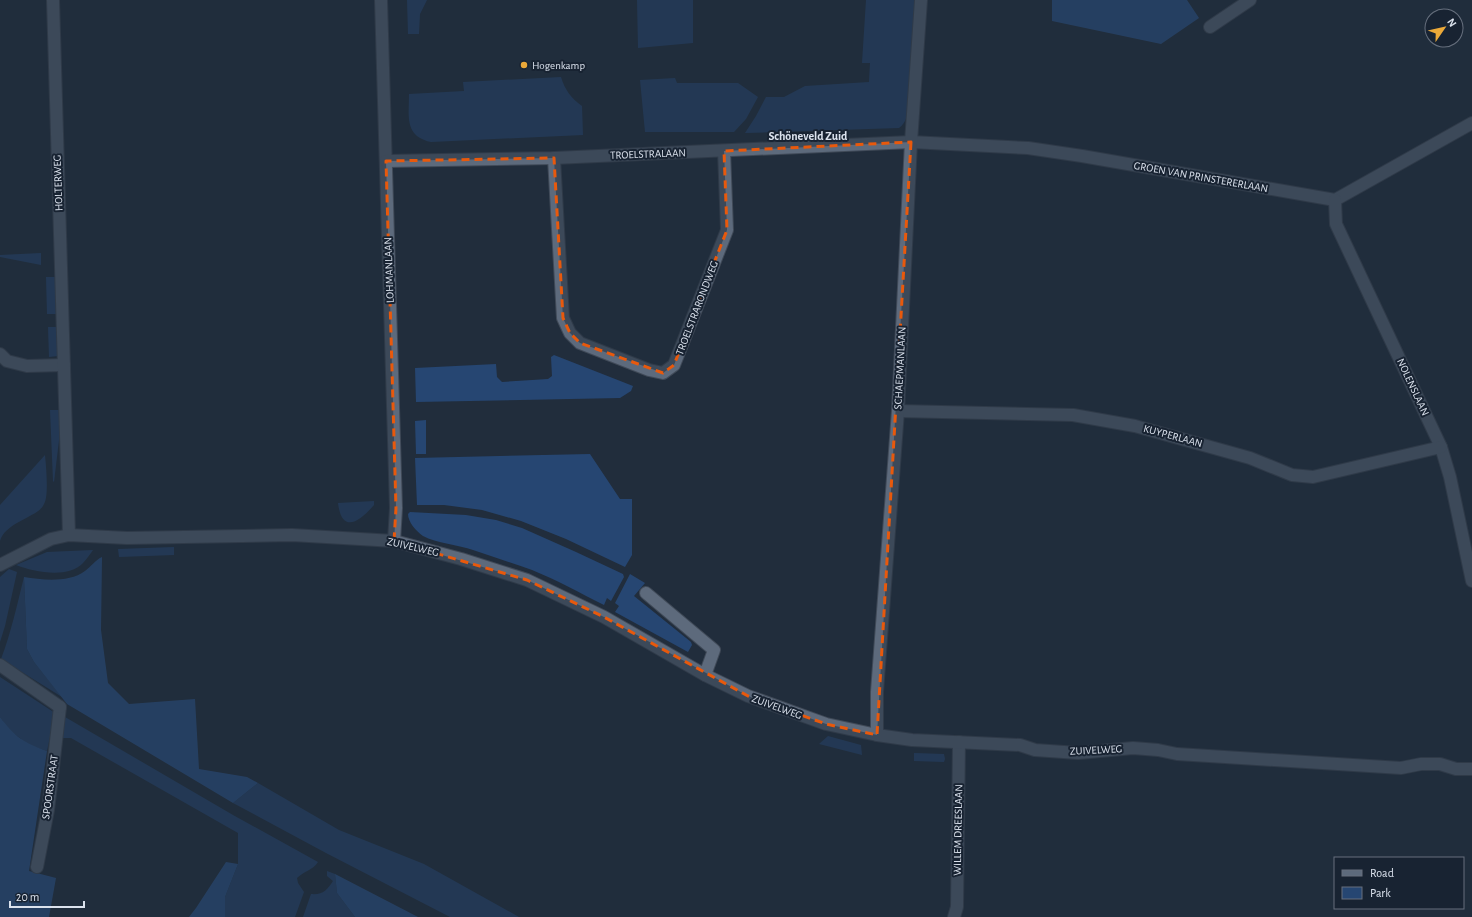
<svg xmlns="http://www.w3.org/2000/svg" width="1472" height="917" viewBox="0 0 1472 917" font-family="'Alegreya Sans',sans-serif">
<rect width="100%" height="100%" fill="#212d3c"/>
<!-- green -->
<g fill="#264672">
<path d="M 407,0 L 427,0 L 420,14 L 419,34 L 408,34 Z"/>
<path d="M 637,0 L 693,0 L 693,43 L 638,48 Z"/>
<path d="M 866,0 L 915,0 L 908,106 C 907,115 907,122 899,128 L 745,133 L 756,116 L 766,97 L 784,97 L 805,86 L 869,82 L 870,63 L 862,63 Z"/>
<path d="M 561,77 C 565,90 571,98 582,106 L 583,135 L 431,142 C 404,136 409,116 409,94 L 464,91 L 463,82 Z"/>
<path d="M 675,78 L 677,83 L 738,83 L 758,97 L 746,119 L 734,132 L 645,132 L 640,80 Z"/>
<path d="M 41,253 L 41,265 L 0,257 L 0,255 Z"/>
<path d="M 46,277 L 55,277 L 56,314 L 47,314 Z"/>
<path d="M 48,327 L 56,327 L 58,356 L 49,357 Z"/>
<path d="M 554,355 L 633,386 L 631,391 L 620,398 L 416,402 L 415,368 L 496,364 L 497,377 L 502,382 L 548,379 L 552,376 L 551,357 Z"/>
<path d="M 50,410 L 59,410 L 60,432 L 54,482 L 53,481 Z"/>
<path d="M 426,420 L 426,454 L 416,454 L 415,421 Z"/>
<path d="M 590,454 L 620,499 L 632,499 L 632,555 L 625,567 L 566,539 L 521,521 L 482,510 L 444,505 L 417,505 L 415,458 Z"/>
<path d="M 45,455 C 46,466 49,496 44,504 C 39,517 5,522 0,541 L 0,505 Z"/>
<path d="M 374,501 L 374,505 C 361,520 342,536 338,503 Z"/>
<path d="M 410,512 L 466,515 L 496,520 L 522,528 L 576,552 L 623,574 L 624,577 L 611,601 L 607,598 L 604,605 C 580,593 557,580 532,570 C 512,563 493,557 473,550 C 459,545 436,543 423,536 C 416,531 408,522 408,514 Z"/>
<path d="M 174,547 L 174,555 L 119,557 L 118,549 Z"/>
<path d="M 93,550 C 90,554 87,559 83,563 C 68,579 34,572 16,565 L 47,552 Z"/>
<path d="M 9,569 L 17,572 L 5,626 L 0,642 L 0,577 Z"/>
<path d="M 630,574 L 645,583 L 634,596 L 691,642 L 692,645 L 688,652 L 615,612 L 619,606 L 615,603 Z"/>
<path d="M 24,577 L 27,649 L 34,662 L 62,697 L 1,659 C 11,633 17,605 24,577 Z"/>
<path d="M 0,677 L 55,713 L 47,751 L 29,745 L 8,729 L 0,717 Z"/>
<path d="M 65,717 L 233,815 L 318,862 C 313,870 304,871 297,878 L 298,883 L 304,892 L 295,917 L 225,917 L 225,897 L 238,864 L 238,833 L 71,738 L 62,738 Z"/>
<path d="M 828,736 L 861,745 L 862,755 L 819,744 Z"/>
<path d="M 914,753 L 944,754 L 945,759 L 944,762 L 914,761 Z"/>
<path d="M 258,783 L 339,830 L 424,864 L 519,917 L 450,917 L 326,853 L 233,803 Z"/>
<path d="M 327,871 L 335,874 L 337,893 L 355,917 L 303,917 L 311,894 C 323,895 327,890 333,881 L 327,876 Z"/>
</g>
<!-- forest -->
<g fill="#2c568f">
<path d="M 1052,0 L 1187,0 L 1199,18 L 1161,44 L 1052,21 Z"/>
<path d="M 102,557 L 101,630 L 108,683 L 129,704 L 195,699 L 199,769 L 247,777 L 258,783 L 233,803 L 67,704 L 34,662 L 27,649 L 24,577 C 42,580 69,583 85,571 C 91,567 95,560 102,557 Z"/>
<path d="M 0,717 C 14,736 24,743 47,751 L 29,871 L 56,878 L 49,917 L 0,917 Z"/>
<path d="M 226,862 L 238,864 L 225,897 L 225,917 L 189,917 L 196,908 Z"/>
<path d="M 335,874 L 418,917 L 355,917 L 337,893 Z"/>
</g>
<g fill="none" stroke-linecap="round" stroke-linejoin="round">
<defs>
<g id="service">
<path d="M 1210,27 L 1250,0"/>
<path d="M 0,354 L 7,361 L 27,366 L 64,365"/>
<path d="M 37,867 L 48,810 L 60,707"/>
</g>
<g id="minor">
<path d="M 53,0 L 69,535"/>
<path d="M 381,0 L 396,508 L 394,541"/>
<path d="M 554,158 L 563,318 L 570,333 L 580,343 L 649,370 L 663,373 L 674,365 L 727,230 L 724,151"/>
<path d="M 386,161 L 554,158 L 911,142 L 1028,148 L 1082,156 L 1335,200 L 1472,123"/>
<path d="M 1335,200 L 1336,224 L 1441,447 L 1450,477 L 1472,581"/>
<path d="M 898,411 L 1073,415 L 1135,426 L 1250,458 L 1292,475 L 1313,477 L 1441,447"/>
<path d="M 646,593 L 714,650 L 705,675"/>
<path d="M 0,665 L 60,707"/>
<path d="M 877,735 L 877,692 L 898,411 L 911,142 L 921,0"/>
<path d="M 954,917 L 957,907 L 959,742"/>
</g>
<path id="tertiary" d="M 0,565 L 51,539 L 69,535 L 127,538 L 292,535 L 394,541 L 461,559 L 527,580 L 604,617 L 705,675 L 748,696 L 826,724 L 877,735 L 912,740 L 1020,745 L 1035,750 L 1078,753 L 1133,748 L 1158,750 L 1177,754 L 1401,768 L 1421,764 L 1440,764 L 1456,769 L 1472,769"/>
</defs>
<!-- service casing -->
<use href="#service" stroke="#404a58" stroke-width="14"/>
<!-- minor casing -->
<use href="#minor" stroke="#404a58" stroke-width="14"/>
<!-- tertiary casing -->
<use href="#tertiary" stroke="#404a58" stroke-width="14"/>
<!-- service -->
<use href="#service" stroke="#5d6a7c" stroke-width="12"/>
<!-- minor -->
<use href="#minor" stroke="#5d6a7c" stroke-width="12"/>
<!-- tertiary -->
<use href="#tertiary" stroke="#5d6a7c" stroke-width="12"/>
</g>
<!-- marked area -->
<path d="M0 0H1472V917H0ZM 911,142 L 877,735 L 826,724 L 748,696 L 604,617 L 527,580 L 394,541 L 396,508 L 386,161 L 554,158 L 563,318 L 570,333 L 580,343 L 663,373 L 674,365 L 727,230 L 724,151 Z" fill="#212d3c" fill-opacity=".55" fill-rule="evenodd"/>
<path fill="none" stroke="#e8590c" stroke-width="3" stroke-dasharray="8 5" stroke-linejoin="round" d="M 911,142 L 877,735 L 826,724 L 748,696 L 604,617 L 527,580 L 394,541 L 396,508 L 386,161 L 554,158 L 563,318 L 570,333 L 580,343 L 663,373 L 674,365 L 727,230 L 724,151 Z"/>
<!-- markers -->
<circle fill="#eba939" stroke="#182332" stroke-width="1.5" cx="524" cy="65" r="4"/>
<g text-anchor="middle" dominant-baseline="central" stroke-width="4" stroke-linejoin="round" paint-order="stroke">
<!-- poi labels -->
<g font-size="11" fill="#dbe2ed" stroke="#182332" text-anchor="start">
<text x="532" y="65">Hogenkamp</text>
</g>
<!-- street labels -->
<g font-size="11" fill="#dbe2ed" stroke="#182332">
<text transform="translate(648 154) rotate(-2)">TROELSTRALAAN</text>
<text transform="translate(1201 177) rotate(10)">GROEN VAN PRINSTERERLAAN</text>
<text transform="translate(58 183) rotate(-92)">HOLTERWEG</text>
<text transform="translate(389 270) rotate(-92)">LOHMANLAAN</text>
<text transform="translate(697 308) rotate(-69)">TROELSTRARONDWEG</text>
<text transform="translate(900 368) rotate(-87)">SCHAEPMANLAAN</text>
<text transform="translate(1413 387) rotate(65)">NOLENSLAAN</text>
<text transform="translate(1173 436) rotate(15)">KUYPERLAAN</text>
<text transform="translate(413 547) rotate(13)">ZUIVELWEG</text>
<text transform="translate(777 707) rotate(20)">ZUIVELWEG</text>
<text transform="translate(1096 750) rotate(-3)">ZUIVELWEG</text>
<text transform="translate(50 787) rotate(-82)">SPOORSTRAAT</text>
<text transform="translate(958 830) rotate(-89)">WILLEM DREESLAAN</text>
</g>
<!-- neighbourhood labels -->
<g font-size="12" font-weight="bold" fill="#dbe2ed" stroke="#182332">
<text x="808" y="136">Schöneveld Zuid</text>
</g>
</g>
<!-- legend -->
<rect x="1334" y="857" width="130" height="52" fill="#182332" stroke="#666f7d"/>
<rect x="1342" y="870" width="20" height="6" fill="#5d6a7c" stroke="#666f7d"/>
<text x="1370" y="877" font-size="12" fill="#dbe2ed">Road</text>
<rect x="1342" y="887" width="20" height="12" fill="#264672" stroke="#666f7d"/>
<text x="1370" y="897" font-size="12" fill="#dbe2ed">Park</text>
<!-- north arrow -->
<g transform="translate(1444 28) rotate(56)"><circle r="19" fill="#182332" stroke="#666f7d"/>
<path d="M0-3L7 15L0 10L-7 15Z" fill="#eba939"/>
<text y="-6" font-size="11" font-weight="bold" text-anchor="middle" fill="#dbe2ed">N</text>
</g>
<!-- scale -->
<path d="M10 901v6h74v-6" fill="none" stroke="#dbe2ed" stroke-width="2"/>
<text x="16" y="901" font-size="12" fill="#dbe2ed" stroke="#182332" stroke-width="3" paint-order="stroke">20 m</text>
</svg>
